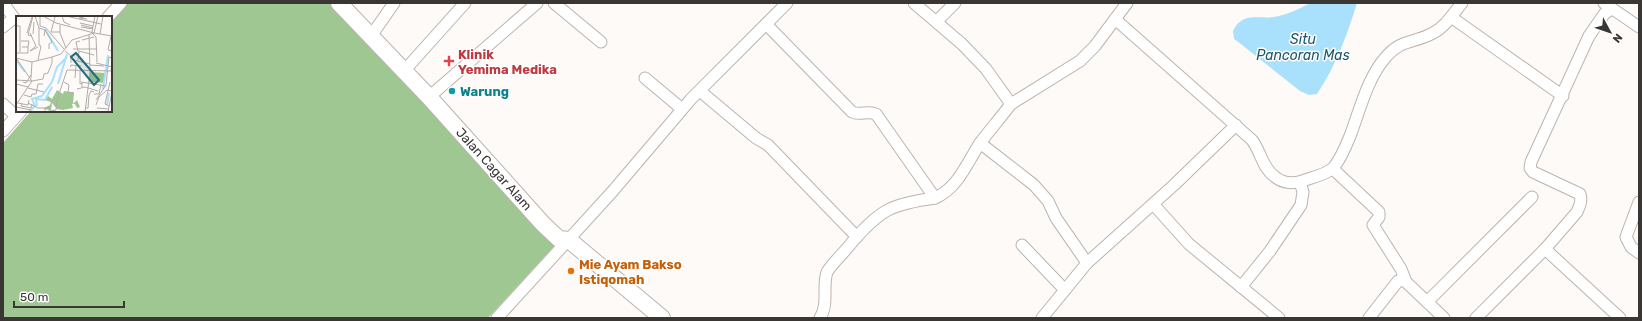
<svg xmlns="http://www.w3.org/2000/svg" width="1642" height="321" viewBox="0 0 1642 321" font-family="Rubik,sans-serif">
<rect width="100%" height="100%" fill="#fefaf7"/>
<!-- forest -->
<path fill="#9ec792" d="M 128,3 L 335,3 L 557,243 L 488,318 L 3,318 L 3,143 L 31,111 L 111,111 L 111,21 Z"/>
<!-- water -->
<path fill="#a9e0fb" d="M 1310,3 L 1357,3 C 1347,35 1336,66 1317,94 L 1309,95 L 1300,91 L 1237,41 L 1234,39 L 1233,31 C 1242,12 1257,19 1274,17 C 1287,15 1299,9 1310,3 Z"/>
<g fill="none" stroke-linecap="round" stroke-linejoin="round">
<defs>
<g id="street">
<path d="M 554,3 L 601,42"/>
<path d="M 1604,3 L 1639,27"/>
<path d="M 108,17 L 121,3"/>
<path d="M 1451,17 L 1563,96"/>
<path d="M 1115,19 L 1252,140 C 1261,152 1262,167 1274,176 C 1283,184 1295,184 1305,180 C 1314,177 1327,174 1333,168 C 1341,159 1346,146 1350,136 C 1360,110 1367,79 1385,58 C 1402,38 1413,44 1433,33 C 1445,27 1453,14 1462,3"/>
<path d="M 937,21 L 955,3"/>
<path d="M 766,24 L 852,112 C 860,116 868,110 876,114 L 935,198 C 958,188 967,163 980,143 C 990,130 1001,117 1011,104 L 986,69 L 962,44 L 914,3"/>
<path d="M 3,27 L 14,18 L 3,3"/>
<path d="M 371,36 L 394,3"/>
<path d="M 404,71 L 465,3"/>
<path d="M 645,78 L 682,109"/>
<path d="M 700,91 L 756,138 L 768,145 L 857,237"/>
<path d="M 429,97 L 537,3"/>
<path d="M 3,104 L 16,116"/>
<path d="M 1011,104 L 1080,61 L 1095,46 L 1127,3"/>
<path d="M 3,131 L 21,111"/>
<path d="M 980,143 L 1034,185 L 1048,201 L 1056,218 L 1087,263"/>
<path d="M 1333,169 L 1379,212 L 1379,217 L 1373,225 L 1401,269 L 1406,282 L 1444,318"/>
<path d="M 1639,202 L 1626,237 L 1631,247 L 1639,253"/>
<path d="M 1153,204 L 1189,244 L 1279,318"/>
<path d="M 1022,245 L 1065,290"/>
<path d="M 1545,249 L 1620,318"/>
<path d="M 1241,287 L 1270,251 L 1301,205 L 1303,192 L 1300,182"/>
<path d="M 1427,302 L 1532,197"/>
<path d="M 497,318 L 612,192 L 691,99 L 787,3"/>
<path d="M 820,318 C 829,304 822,287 827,272 C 834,261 845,252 853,241 C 881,209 892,204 935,198"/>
<path d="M 1042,318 L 1087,263 L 1174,185 L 1236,125"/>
<path d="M 1369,318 L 1398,281 L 1402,280 L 1406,282"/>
<path d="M 1476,318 L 1545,249 L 1577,212 C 1580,205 1582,201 1580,194 L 1533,172 L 1530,168 L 1531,162 L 1589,36 L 1605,13 L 1612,9"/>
</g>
<path id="secondary" d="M 339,3 L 429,97 L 543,224 L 559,239 L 569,240 L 662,318"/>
</defs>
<!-- street casing -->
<use href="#street" stroke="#bbb4b0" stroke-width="13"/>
<!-- secondary casing -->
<use href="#secondary" stroke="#bbb4b0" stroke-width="18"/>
<!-- street -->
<use href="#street" stroke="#fff" stroke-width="11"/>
<!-- secondary -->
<use href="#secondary" stroke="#fff" stroke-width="16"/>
</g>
<!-- markers -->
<path fill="#e0444e" stroke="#fff" stroke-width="1.5" d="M447 55h4v4h4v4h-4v4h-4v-4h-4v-4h4z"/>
<circle fill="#0f9aa8" stroke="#fff" stroke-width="1.5" cx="452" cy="91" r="4"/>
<circle fill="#e8710a" stroke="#fff" stroke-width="1.5" cx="571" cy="271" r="4"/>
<g text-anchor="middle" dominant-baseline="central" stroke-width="3" stroke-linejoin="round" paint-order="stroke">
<!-- health labels -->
<g font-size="13" font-weight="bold" fill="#be3a42" stroke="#fff" text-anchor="start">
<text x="458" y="54">Klinik<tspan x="458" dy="15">Yemima Medika</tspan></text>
</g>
<!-- culture labels -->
<g font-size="13" font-weight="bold" fill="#0d838f" stroke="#fff" text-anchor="start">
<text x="460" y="91">Warung</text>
</g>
<!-- street labels -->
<g font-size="13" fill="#393634" stroke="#fff">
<text transform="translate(494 169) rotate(48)">Jalan Cagar Alam</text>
</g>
<!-- food labels -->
<g font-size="13" font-weight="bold" fill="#c56008" stroke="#fff" text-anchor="start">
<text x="579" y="264">Mie Ayam Bakso<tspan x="579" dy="15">Istiqomah</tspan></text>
</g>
<!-- water labels -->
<g font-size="14" font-style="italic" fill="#1f556d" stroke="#fff">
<text x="1303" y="39">Situ<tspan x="1303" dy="16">Pancoran Mas</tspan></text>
</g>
</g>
<!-- overview -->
<g transform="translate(16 16)">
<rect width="96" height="96" fill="#fefaf7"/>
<path d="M 74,56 L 89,57 L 88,67 L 73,66 ZM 41,74 L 47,78 L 48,75 L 58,77 L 57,88 L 61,84 L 64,91 L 61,92 L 59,88 L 56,88 L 57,92 L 47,94 L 41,93 L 36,87 L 35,95 L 30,93 L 29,96 L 28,92 L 34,89 L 35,86 L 29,84 L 32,80 L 36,83 Z" fill="#9ec792"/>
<path fill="none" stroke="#a9e0fb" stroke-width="2" d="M 29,13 L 42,35M 0,44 L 9,56M 36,66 L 41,51 L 51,41M 42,68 L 51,38M 87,73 L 92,39M 91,89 L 93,77M 21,90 L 20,83 L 29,84 L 36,71M 13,96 L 19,90 L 16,83 L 26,80 L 36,66"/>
<path fill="none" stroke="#afaca9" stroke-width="1" d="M 19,0 L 23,12 L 23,29 L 25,30 L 22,44M 24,0 L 24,10 L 30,12 L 48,33M 27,0 L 40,7 L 78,17M 46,0 L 48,6 L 54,9M 50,0 L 85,8M 39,1 L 35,16 L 44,16M 68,1 L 63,2 L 71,3M 64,7 L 77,10M 44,9 L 44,17 L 50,32M 65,9 L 77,12M 0,10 L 4,10 L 4,36M 65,11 L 77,13M 23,12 L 29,14 L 28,20M 29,14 L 36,26 L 33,28 L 33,33M 76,16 L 79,0M 11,17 L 16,1M 14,17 L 20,30 L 14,35 L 22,31M 78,17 L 82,0M 17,18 L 18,6M 77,18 L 80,21 L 81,46M 84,18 L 87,0M 16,20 L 12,19 L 17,0M 95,20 L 92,34 L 96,35M 66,24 L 78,21M 5,25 L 13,25 L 12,31 L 6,31M 57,33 L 80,33M 49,35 L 55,40 L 55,47M 62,35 L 60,26 L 64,25M 0,37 L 12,37 L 12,31M 58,44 L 74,48M 62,44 L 63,35 L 78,39M 80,47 L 96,51M 74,49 L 88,50M 54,51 L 55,49 L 65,50M 64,55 L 64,68 L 66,67 L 66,71M 15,62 L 16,46M 59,62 L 60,50M 0,64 L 16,65 L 0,42 L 16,46 L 36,41M 7,66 L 10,67 L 15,59M 48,66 L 53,69 L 52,76 L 58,77M 65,66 L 90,70M 0,68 L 12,71M 12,72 L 28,76M 61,73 L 69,71 L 82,75M 78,78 L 83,78 L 85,68M 8,79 L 15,81 L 16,78 L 20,78 L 22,68 L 27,68M 80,84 L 90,69 L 93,41 L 96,42M 2,87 L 12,89 L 13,84M 12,87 L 22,92 L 33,92 L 33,90M 6,88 L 5,90 L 15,92 L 16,88M 0,89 L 16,65 L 27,63 L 28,58 L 32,57 L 36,47 L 36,41 L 45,38 L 56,24 L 78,17 L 96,20M 80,89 L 83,81 L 91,74 L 96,75M 93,90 L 89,88 L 94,66M 0,91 L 15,94M 69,92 L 72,92 L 73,79 L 75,75 L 78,76M 81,92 L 93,93M 29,96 L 40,94 L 41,84 L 51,54 L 95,55 L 96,49M 69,96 L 74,56 L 73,19M 92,96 L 96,76"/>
<path fill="#236b78" fill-opacity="0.15" stroke="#236b78" stroke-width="2" d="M 60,37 L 83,64 L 78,69 L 55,41 Z"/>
<rect width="96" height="96" fill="none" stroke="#393634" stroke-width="2"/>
</g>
<!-- border -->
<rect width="1642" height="321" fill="none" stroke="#393634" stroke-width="8"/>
<!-- north arrow -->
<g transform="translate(1610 32) rotate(130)" stroke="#ffffff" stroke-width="3" paint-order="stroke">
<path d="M0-3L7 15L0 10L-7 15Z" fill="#393634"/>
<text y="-6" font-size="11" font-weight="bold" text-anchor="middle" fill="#393634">N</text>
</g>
<!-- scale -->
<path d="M14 301v6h110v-6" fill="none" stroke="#393634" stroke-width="2"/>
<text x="20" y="301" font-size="12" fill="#393634" stroke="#ffffff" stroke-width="3" paint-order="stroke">50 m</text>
</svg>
